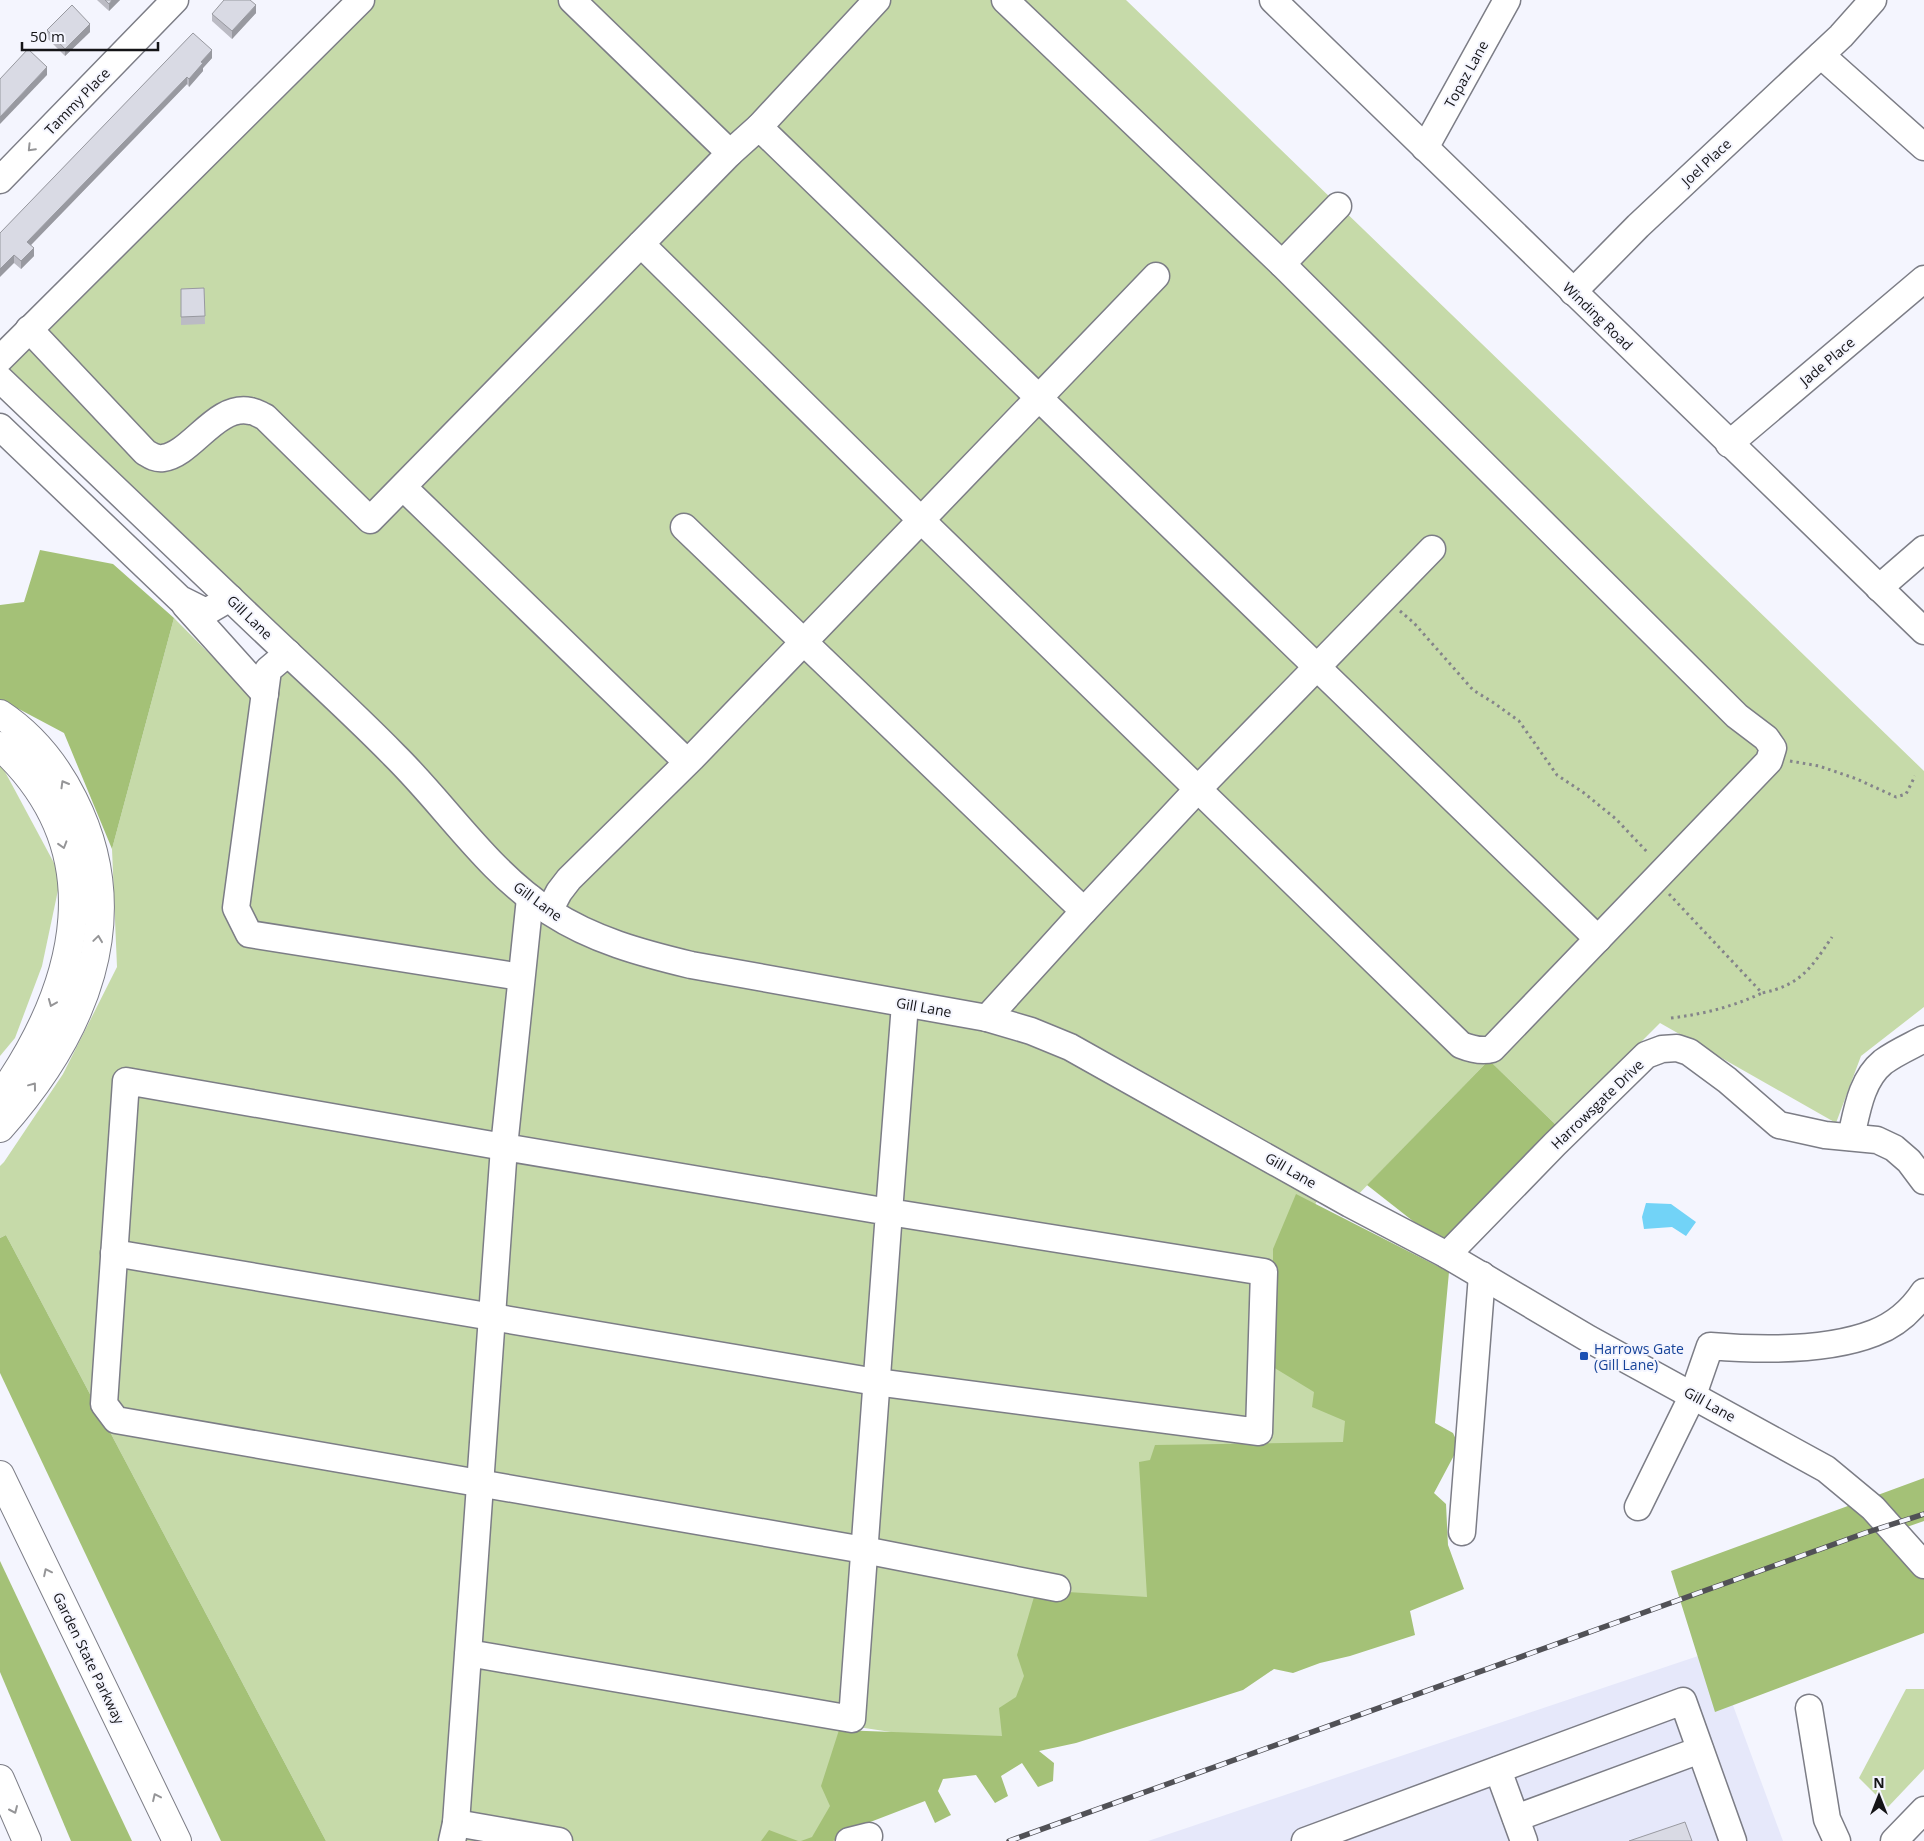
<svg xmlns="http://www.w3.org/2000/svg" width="1924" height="1841" viewBox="0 0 1924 1841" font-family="'Open Sans',sans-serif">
<rect width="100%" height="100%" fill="#f4f5fe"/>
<!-- built -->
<path fill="#e6e8fa" d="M 1713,1651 L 1783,1841 L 1148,1841 Z"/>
<!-- green -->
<g fill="#c6daa9">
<path d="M 345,0 L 1126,0 L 1924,771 L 1924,1007 L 1861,1056 L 1836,1123 L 1660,1023 L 1557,1126 L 1489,1060 L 1349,1204 L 1322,1192 L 1289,1252 L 1362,1399 L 1353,1456 L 1164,1607 L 1016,1751 L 858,1727 L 852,1841 L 326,1841 L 6,1235 L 0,1238 L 0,1166 L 4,1162 L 63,1074 L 117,967 L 112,849 L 174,618 L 268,713 L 277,646 L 0,379 L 0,358 Z"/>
<path d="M 0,766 L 3,768 L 61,876 L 42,966 L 15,1038 L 0,1056 Z"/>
<path d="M 1906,1689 L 1924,1689 L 1924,1769 L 1888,1807 L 1859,1778 Z"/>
</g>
<!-- forest -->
<g fill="#a4c177">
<path d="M 40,550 L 113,564 L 174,618 L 112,849 L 64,733 L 0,699 L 0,605 L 24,602 Z"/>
<path d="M 1489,1060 L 1557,1126 L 1446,1247 L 1367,1185 Z"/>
<path d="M 1296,1194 L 1449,1272 L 1435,1423 L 1453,1433 L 1459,1446 L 1434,1493 L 1446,1504 L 1448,1545 L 1464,1589 L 1410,1611 L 1415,1635 L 1350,1656 L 1320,1663 L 1293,1673 L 1274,1669 L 1243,1690 L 1076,1743 L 1039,1751 L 1054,1763 L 1053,1781 L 1038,1787 L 1022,1763 L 1001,1776 L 1008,1796 L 995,1803 L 976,1775 L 943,1779 L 938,1791 L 951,1815 L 935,1823 L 925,1801 L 852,1829 L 833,1841 L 801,1841 L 812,1837 L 830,1806 L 821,1786 L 839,1730 L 1002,1736 L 999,1708 L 1016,1697 L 1024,1676 L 1017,1655 L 1036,1590 L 1147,1597 L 1139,1462 L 1150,1460 L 1155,1445 L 1343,1442 L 1345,1421 L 1312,1407 L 1314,1392 L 1273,1367 L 1273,1249 Z"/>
<path d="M 6,1235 L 326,1841 L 221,1841 L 0,1373 L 0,1238 Z"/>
<path d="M 1924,1478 L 1924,1521 L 1884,1535 L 1924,1576 L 1924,1633 L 1715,1712 L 1671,1571 Z"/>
<path d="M 0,1561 L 132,1841 L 71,1841 L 0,1672 Z"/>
<path d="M 769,1830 L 798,1841 L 761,1841 Z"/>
</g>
<!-- water -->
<path fill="#72d3f7" d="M 1646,1203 L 1671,1204 L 1696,1222 L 1686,1236 L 1672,1227 L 1644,1229 L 1642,1217 Z"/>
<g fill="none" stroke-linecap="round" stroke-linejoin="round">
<defs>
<g id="minor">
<path d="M 572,0 L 730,153 L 759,127 L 1598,939"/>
<path d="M 1273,0 L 1924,631"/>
<path d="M 1821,55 L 1924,147"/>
<path d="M 759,127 L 877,0"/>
<path d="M 1425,148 L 1507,0"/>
<path d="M 0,180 L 175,0"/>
<path d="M 641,244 L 921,520 L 1461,1045 C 1471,1049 1481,1052 1492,1049 L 1769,761 L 1773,748 L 1766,738 L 1737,716 L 1282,264 L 1005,0"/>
<path d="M 1282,264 L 1338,206"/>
<path d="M 1573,292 L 1638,226 L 1841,36 L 1873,0"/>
<path d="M 29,329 L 145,452 C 150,455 155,459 163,458 C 192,454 216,404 250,411 C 255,411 260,415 265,417 L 370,520 L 730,153"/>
<path d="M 0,359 L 361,0"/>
<path d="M 0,379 C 86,461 171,542 257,624 C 303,668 350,710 394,755 C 446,806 488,872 550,912 C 593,940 641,953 691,965 L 987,1018 L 1031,1031 L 1070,1047 L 1350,1204 L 1447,1255 L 1589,1339 L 1826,1469 L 1873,1508 L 1924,1565"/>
<path d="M 0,427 L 180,599 L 206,612 L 230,598"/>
<path d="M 1729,444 L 1924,279"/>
<path d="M 404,488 L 687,762"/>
<path d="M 684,527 L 1084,911 L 987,1018"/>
<path d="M 1879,588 L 1924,549"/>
<path d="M 185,605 L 265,694"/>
<path d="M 288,653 L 268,670 L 236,908 L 249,934 L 521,977"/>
<path d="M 530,898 L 504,1147 L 126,1081 L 104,1404 L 116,1420 L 864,1550 L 1057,1588"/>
<path d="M 549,911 L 559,892 L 569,879 L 692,758 L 1156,276"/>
<path d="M 1084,911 L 1198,789 L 1432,549"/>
<path d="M 1851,1137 C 1857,1111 1861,1080 1883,1062 C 1895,1053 1911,1046 1924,1039"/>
<path d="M 114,1253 L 876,1382 L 1259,1432 L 1264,1272 L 889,1212 L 905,1004"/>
<path d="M 1447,1255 L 1555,1144 L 1646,1055 L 1662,1049 L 1677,1048 L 1689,1052 L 1727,1080 L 1779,1125 L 1825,1135 L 1877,1140 L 1894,1148 L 1909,1161 L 1924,1181"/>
<path d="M 1638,1507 L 1693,1395 L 1710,1346 C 1759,1350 1828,1351 1874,1333 C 1895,1325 1912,1310 1924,1292"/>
<path d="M 1462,1532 L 1482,1275"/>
<path d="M 1809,1708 L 1827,1819 L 1837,1841"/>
<path d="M 1498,1770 L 1524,1841"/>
<path d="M 1516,1818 L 1700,1750"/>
<path d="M 456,1823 L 559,1841"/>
<path d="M 452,1841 L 456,1823 L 504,1147 L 889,1212 L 852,1719 L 468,1653"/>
<path d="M 849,1841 L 869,1836"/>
<path d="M 1305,1841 L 1683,1701 L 1733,1841"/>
<path d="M 1894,1841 L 1924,1810"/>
</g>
<g id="highway">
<path d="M 0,714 C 32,735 56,765 73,799 C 134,919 83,1035 0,1128"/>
<path d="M 0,746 C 114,850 79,985 0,1097"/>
<path d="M 0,1475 L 177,1841"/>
<path d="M 0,1779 L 27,1841"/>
</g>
</defs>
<!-- minor casing -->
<use href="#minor" stroke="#7c7d86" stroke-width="29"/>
<!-- highway casing -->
<use href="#highway" stroke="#7c7d86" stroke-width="30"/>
<!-- path -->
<g stroke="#84848a" stroke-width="3" stroke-dasharray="2.5 4" stroke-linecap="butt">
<path d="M 1400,611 L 1414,623 L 1473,690 L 1494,703 L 1519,721 L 1557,775 L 1584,793 L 1616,819 L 1649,854"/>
<path d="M 1790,761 L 1819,766 L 1857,779 L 1896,797 L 1906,794 L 1915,776"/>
<path d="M 1669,894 L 1762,993 C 1801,985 1811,968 1832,937"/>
<path d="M 1671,1018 C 1704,1014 1732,1007 1762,993"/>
</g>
<!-- minor -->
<use href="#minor" stroke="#fff" stroke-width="26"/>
<!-- highway -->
<use href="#highway" stroke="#fff" stroke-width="28"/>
<defs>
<path id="rail" d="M 1009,1841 L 1865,1533 L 1924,1514"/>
</defs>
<!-- rail casing -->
<use href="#rail" stroke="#515156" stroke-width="5.5"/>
<!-- rail -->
<use href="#rail" stroke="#f4f5fe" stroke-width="4" stroke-dasharray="11" stroke-linecap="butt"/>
</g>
<!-- wall -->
<g fill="#bbbbc4">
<path d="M 97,0 L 120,0 L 109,11 Z"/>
<path d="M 256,13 L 232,39 L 212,21 L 212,14 Z"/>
<path d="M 47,30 L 90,32 L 65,56 L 47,38 Z"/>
<path d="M 193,33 L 212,58 L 203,68 L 203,71 L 189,87 L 187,84 L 31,245 L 34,256 L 21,269 L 14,263 L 0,233 Z"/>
<path d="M 204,288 L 205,324 L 181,325 L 181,289 Z"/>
</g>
<!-- shaded-wall -->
<g fill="#9899a0">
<path d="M 112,0 L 120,0 L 109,11 L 109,4 Z"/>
<path d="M 256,5 L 256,13 L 232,39 L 232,31 Z"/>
<path d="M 90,24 L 90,32 L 65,56 L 65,49 Z"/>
<path d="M 212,50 L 212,58 L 203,68 L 203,71 L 189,87 L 189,79 L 201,62 Z"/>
<path d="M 47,67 L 47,75 L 0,124 L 0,117 Z"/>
<path d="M 187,77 L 187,84 L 27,249 L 27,242 Z"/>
<path d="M 34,248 L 34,256 L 21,269 L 21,261 Z"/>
<path d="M 14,255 L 14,263 L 0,277 L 0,269 Z"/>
</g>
<!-- building -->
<g fill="#d9dae4" stroke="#9899a0">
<path d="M 105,0 L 112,0 L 109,4 Z"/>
<path d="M 224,0 L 250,0 L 256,5 L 232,31 L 212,14 Z"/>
<path d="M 72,5 L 90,24 L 65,49 L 47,30 Z"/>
<path d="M 193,33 L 212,50 L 201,62 L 203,63 L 189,79 L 187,77 L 27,242 L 34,248 L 21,261 L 14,255 L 0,269 L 0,233 Z"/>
<path d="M 28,49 L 47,67 L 0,117 L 0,79 Z"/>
<path d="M 204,288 L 205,316 L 181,317 L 181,289 Z"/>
<path d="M 1685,1822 L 1692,1841 L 1629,1841 Z"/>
</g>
<!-- one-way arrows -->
<defs><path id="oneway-chevron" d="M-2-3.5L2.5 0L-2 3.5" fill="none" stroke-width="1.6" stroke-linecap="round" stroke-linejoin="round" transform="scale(1.25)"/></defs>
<g stroke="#959597">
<use href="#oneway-chevron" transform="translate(31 148) rotate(134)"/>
<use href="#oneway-chevron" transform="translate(64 784) rotate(-120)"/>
<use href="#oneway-chevron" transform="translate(63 845) rotate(73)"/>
<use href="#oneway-chevron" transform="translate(98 939) rotate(-82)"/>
<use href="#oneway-chevron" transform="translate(52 1003) rotate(112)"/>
<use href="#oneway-chevron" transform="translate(33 1086) rotate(-53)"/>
<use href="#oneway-chevron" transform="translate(47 1572) rotate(-116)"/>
<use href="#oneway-chevron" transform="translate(156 1797) rotate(-115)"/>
<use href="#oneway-chevron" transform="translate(14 1810) rotate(66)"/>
</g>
<!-- markers -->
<rect fill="#1a4fb4" stroke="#f4f5fe" stroke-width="2" x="1579" y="1351" width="10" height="10" rx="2.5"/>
<g text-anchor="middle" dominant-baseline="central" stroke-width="4" stroke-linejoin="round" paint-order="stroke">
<!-- street labels -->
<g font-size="14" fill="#141417" stroke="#f4f5fe">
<text transform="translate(1466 74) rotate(-61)">Topaz Lane</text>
<text transform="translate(77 101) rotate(-46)">Tammy Place</text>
<text transform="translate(1706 162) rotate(-43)">Joel Place</text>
<text transform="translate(1598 316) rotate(44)">Winding Road</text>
<text transform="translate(1827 361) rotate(-40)">Jade Place</text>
<text transform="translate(250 617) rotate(44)">Gill Lane</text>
<text transform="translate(538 901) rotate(36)">Gill Lane</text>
<text transform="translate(924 1007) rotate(10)">Gill Lane</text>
<text transform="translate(1597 1104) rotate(-44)">Harrowsgate Drive</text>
<text transform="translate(1291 1170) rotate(30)">Gill Lane</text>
<text transform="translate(1710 1404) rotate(29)">Gill Lane</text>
<text transform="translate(89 1658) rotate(64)">Garden State Parkway</text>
</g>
<!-- transit labels -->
<g font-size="14" fill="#164399" stroke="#f4f5fe" text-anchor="start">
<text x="1594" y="1348">Harrows Gate<tspan x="1594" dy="16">(Gill Lane)</tspan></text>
</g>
</g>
<!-- north arrow -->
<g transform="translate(1879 1796)" stroke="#f4f5fe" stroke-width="4" paint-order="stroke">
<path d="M0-4L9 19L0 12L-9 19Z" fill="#141417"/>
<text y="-8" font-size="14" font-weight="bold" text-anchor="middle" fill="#141417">N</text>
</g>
<!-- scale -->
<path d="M22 42v8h136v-8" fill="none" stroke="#141417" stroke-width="2.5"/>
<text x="30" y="42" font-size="15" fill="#141417" stroke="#f4f5fe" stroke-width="4" paint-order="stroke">50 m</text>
</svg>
